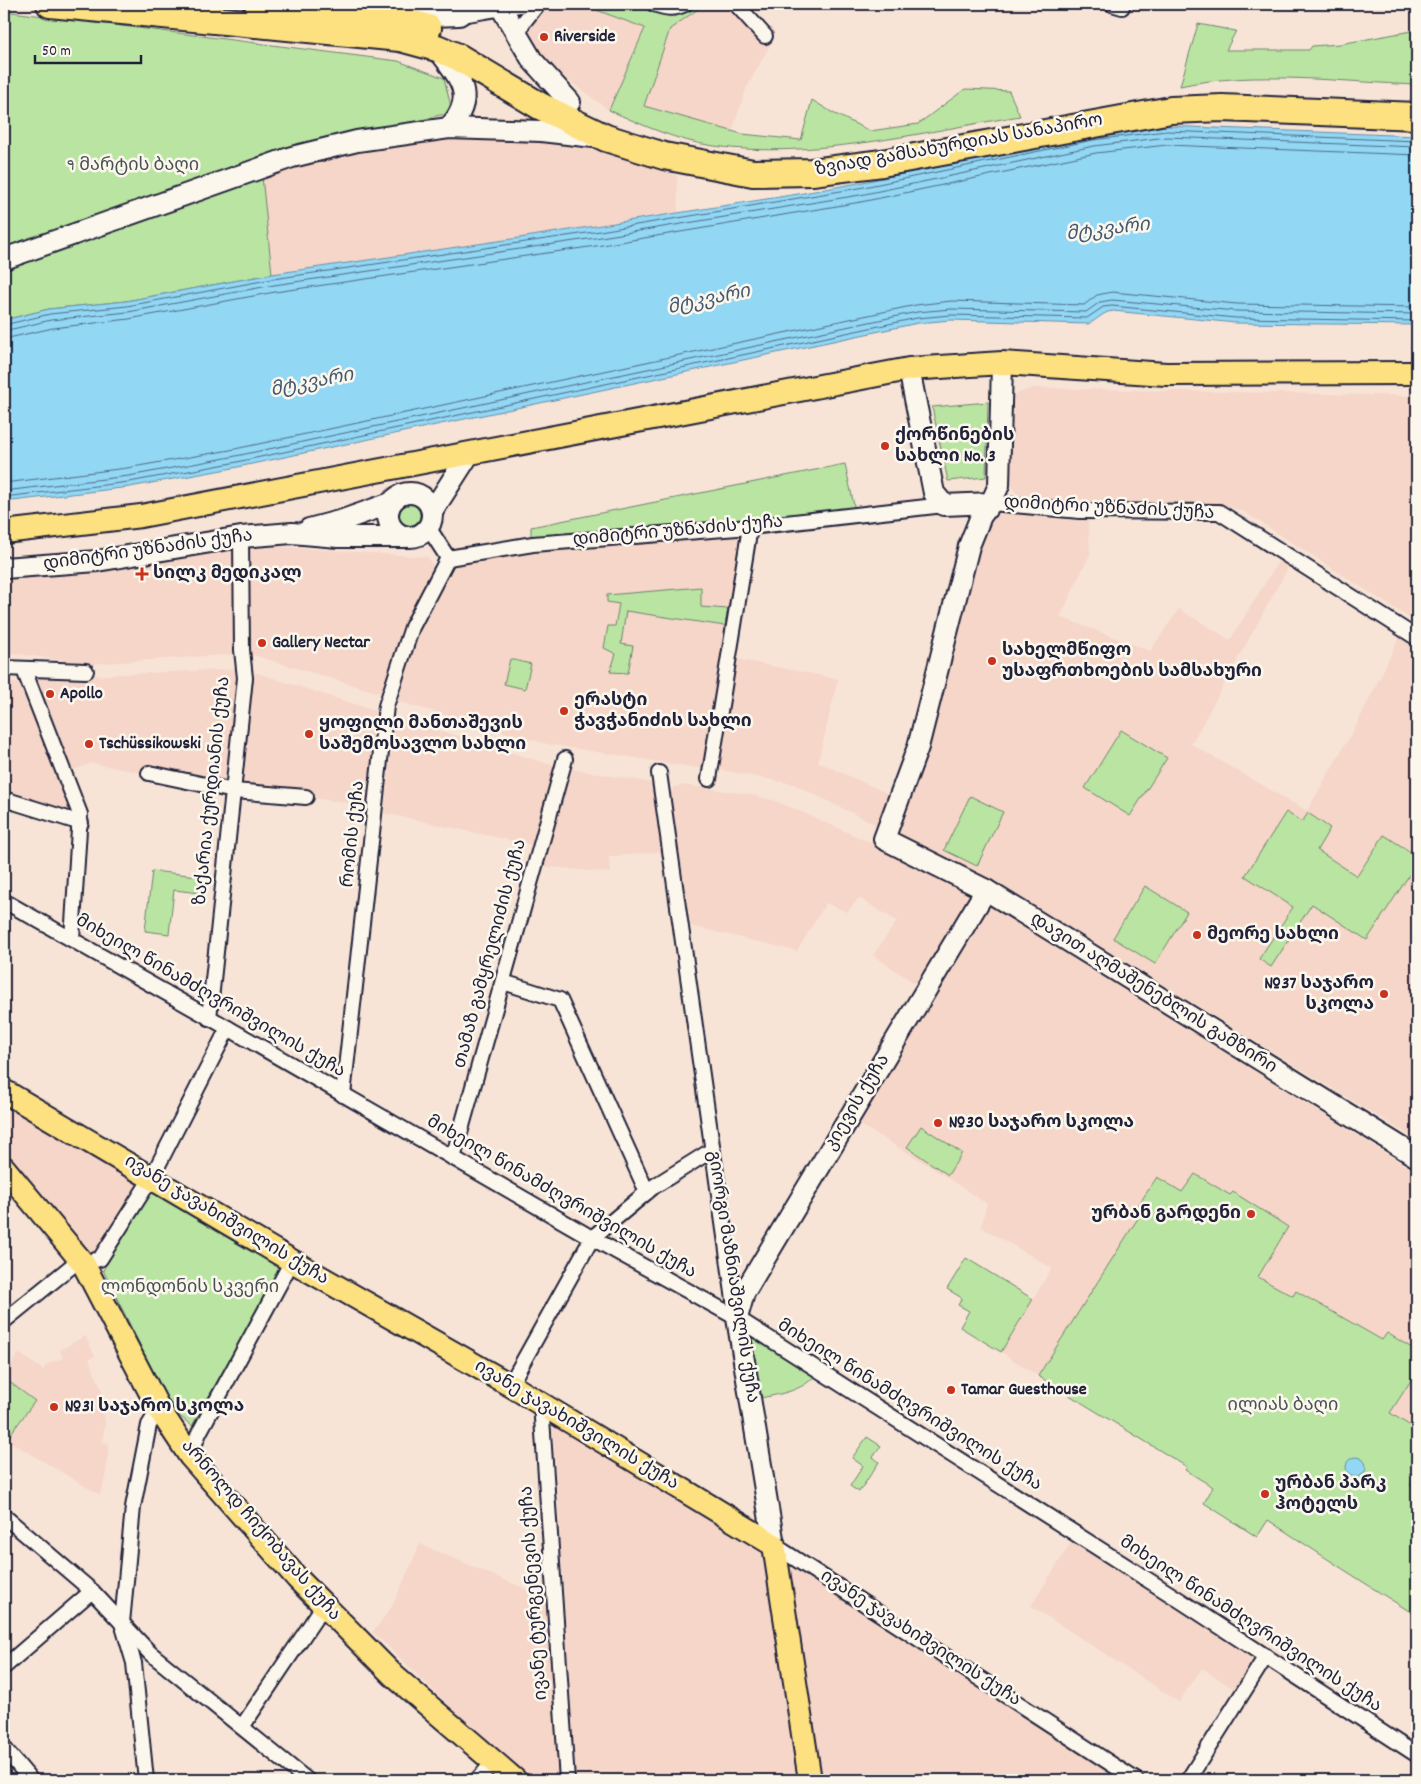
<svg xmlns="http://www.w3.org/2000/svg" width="1421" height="1784" viewBox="0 0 1421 1784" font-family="Dekko,'Noto Sans Georgian',sans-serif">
<rect width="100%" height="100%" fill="#f7e4d7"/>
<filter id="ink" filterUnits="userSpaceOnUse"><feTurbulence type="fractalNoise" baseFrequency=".02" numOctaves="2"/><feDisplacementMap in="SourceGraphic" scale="10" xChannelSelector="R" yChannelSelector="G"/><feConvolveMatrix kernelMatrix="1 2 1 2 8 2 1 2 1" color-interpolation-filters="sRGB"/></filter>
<g filter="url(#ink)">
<!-- built -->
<g fill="#f5d6c8" fill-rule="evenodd">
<path d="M 545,4 L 580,4 L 645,28 L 609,110 L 530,52 L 522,35 Z"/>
<path d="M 705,4 L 727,4 L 760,38 L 771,43 L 746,89 L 732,131 L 644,106 L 670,29 Z"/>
<path d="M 531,116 L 593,144 L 677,176 L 678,212 L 519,238 L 272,274 L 262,176 L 465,120 Z"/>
<path d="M 1033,388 L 1417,396 L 1417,623 L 1243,511 L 1222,505 L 1026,499 L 1016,493 L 1011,484 L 1014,395 Z"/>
<path d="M 1000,512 L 1088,521 L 1090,554 L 1060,617 L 1150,651 L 1179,609 L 1230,640 L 1280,559 L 1289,566 L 1191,744 L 1307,811 L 1358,722 L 1400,636 L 1417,646 L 1417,1140 L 1026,901 L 894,835 L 981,530 L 989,517 Z"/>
<path d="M 738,536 L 742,542 L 705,769 L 547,744 L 393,700 L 413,644 L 442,581 L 452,565 L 460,559 ZM 701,588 L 700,607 L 728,609 L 725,626 L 626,611 L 621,644 L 614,626 L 619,604 Z"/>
<path d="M 254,545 L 428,557 L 434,568 L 405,625 L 383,694 L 246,653 L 246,552 Z"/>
<path d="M 237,549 L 238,654 L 90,664 L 4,652 L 4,577 Z"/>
<path d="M 735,659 L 838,679 L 818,762 L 893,796 L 881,827 L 793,784 L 716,769 Z"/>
<path d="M 236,669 L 239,671 L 228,786 L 144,769 L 143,773 L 92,763 L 68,772 L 34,682 L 39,678 Z"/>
<path d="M 257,673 L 379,712 L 368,805 L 241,789 L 251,675 Z"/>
<path d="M 24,682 L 75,808 L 72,819 L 4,797 L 4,684 Z"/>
<path d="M 395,717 L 555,766 L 532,845 L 384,813 Z"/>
<path d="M 572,769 L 653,783 L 665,851 L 609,857 L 610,873 L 541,866 Z"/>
<path d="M 684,785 L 748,794 L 776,801 L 888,850 L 969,894 L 971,903 L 920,987 L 873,955 L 897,921 L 859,898 L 847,912 L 826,903 L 797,951 L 691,926 L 670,794 L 674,787 Z"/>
<path d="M 991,906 L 1417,1173 L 1417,1351 L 1388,1333 L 1383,1341 L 1297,1291 L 1293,1296 L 1258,1277 L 1288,1227 L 1232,1192 L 1230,1195 L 1195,1174 L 1182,1193 L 1156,1177 L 1135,1210 L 1141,1214 L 1038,1376 L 1001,1352 L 1052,1268 L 981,1227 L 987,1204 L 928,1165 L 854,1121 L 984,908 Z"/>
<path d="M 4,1096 L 143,1180 L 98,1253 L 88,1253 L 4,1150 Z"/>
<path d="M 85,1336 L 95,1356 L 89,1359 L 102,1391 L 105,1424 L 102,1442 L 109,1443 L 105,1478 L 100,1495 L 4,1438 L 4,1375 L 19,1353 L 43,1370 L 47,1364 L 63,1358 L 60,1350 Z"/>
<path d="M 1417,1371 L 1417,1430 L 1390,1413 Z"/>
<path d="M 556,1424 L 766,1546 L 807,1780 L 576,1780 L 553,1429 Z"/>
<path d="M 1072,1541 L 1254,1659 L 1234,1689 L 1202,1668 L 1179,1702 L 1031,1606 Z"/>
<path d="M 420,1544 L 549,1599 L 563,1780 L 526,1780 L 373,1632 L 393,1605 Z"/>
<path d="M 800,1564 L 1127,1780 L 815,1780 L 784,1573 Z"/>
</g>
<!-- green -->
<g fill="#bae4a1" stroke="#6e836e">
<path d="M 580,4 L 644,4 L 665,11 L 689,4 L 705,4 L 670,29 L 644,106 L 742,134 L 801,140 L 812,100 L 833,113 L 870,131 L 918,124 L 965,89 L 1009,91 L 1020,116 C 922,132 812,160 714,146 C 677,141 642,125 609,110 L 645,28 Z"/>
<path d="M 4,11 L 398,61 L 444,78 L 453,115 L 440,115 L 373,133 L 262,176 L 272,274 L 126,301 L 49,309 L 4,320 Z"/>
<path d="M 1198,24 L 1236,31 L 1226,50 L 1309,50 L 1312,46 L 1340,44 L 1417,30 L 1417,85 C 1343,82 1253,70 1180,86 Z"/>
<path d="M 988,402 L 986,477 L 948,481 L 932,407 Z"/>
<path d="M 845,464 L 855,510 L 531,540 L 531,527 Z"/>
<circle cx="409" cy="515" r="11"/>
<path d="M 701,587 L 701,607 L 728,609 L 725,626 L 626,611 L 621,644 L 633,646 L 628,673 L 610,672 L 616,654 L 604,648 L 608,626 L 615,626 L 619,604 L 607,602 L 607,595 Z"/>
<path d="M 510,659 L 531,664 L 525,689 L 504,684 Z"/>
<path d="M 1121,730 L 1167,758 L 1130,816 L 1085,788 Z"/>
<path d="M 970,796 L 1003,812 L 977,866 L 944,850 Z"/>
<path d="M 1286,812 L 1302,822 L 1308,813 L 1330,828 L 1317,850 L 1357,876 L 1384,835 L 1417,856 L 1417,863 L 1367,940 L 1312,904 L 1271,967 L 1259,959 L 1293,907 L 1245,876 Z"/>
<path d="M 152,871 L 208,877 L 206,888 L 201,888 L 200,893 L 174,890 L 169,934 L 145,931 Z"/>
<path d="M 1145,886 L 1187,912 L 1155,964 L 1113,938 Z"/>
<path d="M 921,1126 L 962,1153 L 948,1175 L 907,1147 Z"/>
<path d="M 1195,1174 L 1230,1195 L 1233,1192 L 1288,1227 L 1258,1277 L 1293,1296 L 1296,1291 L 1382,1340 L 1387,1333 L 1417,1351 L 1417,1371 L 1390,1413 L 1417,1430 L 1417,1474 L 1410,1485 L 1417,1491 L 1417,1616 C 1367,1585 1318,1553 1268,1520 L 1257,1537 L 1204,1503 L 1213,1487 L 1185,1470 L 1187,1467 L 1038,1376 L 1140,1215 L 1135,1210 L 1157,1177 L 1182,1192 Z"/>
<path d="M 156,1186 L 284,1263 L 192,1426 L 172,1410 L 103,1270 Z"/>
<path d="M 966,1258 L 1033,1299 L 1001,1352 L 960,1327 L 969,1311 L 958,1305 L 962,1298 L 947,1289 Z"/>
<path d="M 750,1334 L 755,1334 L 816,1374 C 803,1392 775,1395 755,1399 Z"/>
<path d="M 4,1378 L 35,1401 L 6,1440 L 4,1438 Z"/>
<path d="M 867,1437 L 881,1446 L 873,1457 L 879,1462 L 859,1492 L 850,1486 L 863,1466 L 852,1458 Z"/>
</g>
<!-- water -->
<g fill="#92d7f4" stroke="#658faa">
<path d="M 1166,126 L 1417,136 L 1417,325 L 1236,323 L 1113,311 C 1102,312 1098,320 1088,324 L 951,320 L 918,323 L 233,468 L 130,487 L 4,502 L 4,320 L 49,309 L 126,301 L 272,274 L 519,238 L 798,194 L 858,183 L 1092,135 Z"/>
<circle cx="1356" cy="1467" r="10"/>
</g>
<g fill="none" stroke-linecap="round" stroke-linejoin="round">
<!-- shore -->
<g stroke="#4f6a85" stroke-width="1">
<path d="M 4,325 L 50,314 L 127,306 L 273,279 L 594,232 L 859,188 L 1093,140 L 1166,131 L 1417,141"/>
<path d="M 4,331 L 51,320 L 128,312 L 274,285 L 595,238 L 860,195 L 1094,146 L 1167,137 L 1417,147"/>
<path d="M 4,339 L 53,328 L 129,319 L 275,292 L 596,246 L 861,202 L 1096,153 L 1167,145 L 1417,155"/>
<path d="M 4,483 L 127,468 L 230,450 L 916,305 L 951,301 L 1084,305 L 1097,295 L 1112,292 L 1237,304 L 1417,307"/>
<path d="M 4,491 L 129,476 L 231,457 L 917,312 L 951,309 L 1086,312 L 1100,302 L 1112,300 L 1236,311 L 1417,314"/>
<path d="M 4,497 L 129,482 L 232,463 L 917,318 L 951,315 L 1087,318 L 1103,307 L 1112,306 L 1236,318 L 1417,321"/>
</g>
<defs>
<g id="street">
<path d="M 654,4 C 666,8 673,10 685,4"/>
<path d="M 736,4 L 765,36"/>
<path d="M 1112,4 L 1122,7"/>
<path d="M 462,15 L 525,4"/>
<path d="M 518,38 L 522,24 L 538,4"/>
<path d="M 991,503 L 1080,511 L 1219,512 L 1417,638"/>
<path d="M 428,527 L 448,558"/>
<path d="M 448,558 L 533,544 L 750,527 L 944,505"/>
<path d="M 4,668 L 86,671"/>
<path d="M 24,670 L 80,814 L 72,939"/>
<path d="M 149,773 L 234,791 L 306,797"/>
<path d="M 659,773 L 736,1314"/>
<path d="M 709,779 L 750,527"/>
<path d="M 4,799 L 81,823"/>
<path d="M 4,901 L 228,1028 L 592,1238 L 737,1318 L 1181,1601 L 1417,1755"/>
<path d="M 503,982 L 560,1000 L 647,1192"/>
<path d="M 209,1018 L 245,678 L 242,650 L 241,537"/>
<path d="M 343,1095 L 386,706 L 412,627 L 448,558"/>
<path d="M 453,1158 L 565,759"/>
<path d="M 4,1321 L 73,1265 L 100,1259 L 152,1177 L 228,1028"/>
<path d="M 510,1385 L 592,1238 L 653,1187 L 712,1150"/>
<path d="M 541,1404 L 567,1780"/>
<path d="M 190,1456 L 199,1433 L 292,1261"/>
<path d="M 4,1516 L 92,1591 L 150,1653 L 307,1780"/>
<path d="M 774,1545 L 1136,1780"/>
<path d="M 4,1667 L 92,1591"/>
<path d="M 242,1727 L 324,1605"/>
<path d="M 4,1748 L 30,1779"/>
<path d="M 146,1780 L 134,1663 L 122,1623 L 133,1507 L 149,1425 L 159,1409"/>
<path d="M 477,1780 L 494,1762"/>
<path d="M 1188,1780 L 1266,1656"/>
</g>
<g id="secondary">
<path d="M 499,4 L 532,60 L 570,102"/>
<path d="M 406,17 L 459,15 L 475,4"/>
<path d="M 437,48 C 459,78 478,95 449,128"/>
<path d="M 4,259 L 292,157 L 357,141 L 449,128 L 541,131 L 594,137"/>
<path d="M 1002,363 L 999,485 L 991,503 L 981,516 L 969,546 L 918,747 L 884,839 L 986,890 L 1417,1157"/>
<path d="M 909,369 L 934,493 L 944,505 L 991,503"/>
<circle cx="410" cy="515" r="22"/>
<path d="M 432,512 L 469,454"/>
<path d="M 309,529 L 343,520 L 391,503"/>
<path d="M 4,568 L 97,561 L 241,537 L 292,533 L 338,537 L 405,537"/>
<path d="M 774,1545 L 737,1318 L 744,1293 L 986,890"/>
</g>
<g id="primary">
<path d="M 4,532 L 141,516 L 909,369 L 1002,363 L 1166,374 L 1417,373"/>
<path d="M 4,1091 L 292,1261 L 510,1385 L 774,1545 L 810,1780"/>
<path d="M 4,1168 L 83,1263 L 159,1409 L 190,1456 L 297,1578 L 394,1676 L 515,1780"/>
</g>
<g id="highway">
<path d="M 50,4 L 400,38 L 437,48 L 458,57 L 540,106 L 606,138 L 664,156 L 753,173 L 812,172 L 882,163 L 1171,110 L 1222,108 L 1417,116"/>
<path d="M 258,4 L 392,17 L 428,28"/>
</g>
</defs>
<!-- street casing -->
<use href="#street" stroke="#22223b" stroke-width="18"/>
<!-- secondary casing -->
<use href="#secondary" stroke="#22223b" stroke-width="24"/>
<!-- primary casing -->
<use href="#primary" stroke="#22223b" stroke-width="26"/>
<!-- highway casing -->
<use href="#highway" stroke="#22223b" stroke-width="30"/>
<!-- street -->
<use href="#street" stroke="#fbf7ec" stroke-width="14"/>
<!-- secondary -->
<use href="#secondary" stroke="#fbf7ec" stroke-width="20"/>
<!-- primary -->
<use href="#primary" stroke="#fde080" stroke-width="22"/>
<!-- highway -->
<use href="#highway" stroke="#fde080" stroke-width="26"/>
</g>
</g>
<!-- markers -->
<g fill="#c8321e" stroke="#fbf7ec" stroke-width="2">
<circle cx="544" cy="37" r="5"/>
<circle cx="885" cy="446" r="5"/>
<path d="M139.5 566.5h5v5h5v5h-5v5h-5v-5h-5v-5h5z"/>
<circle cx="262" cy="643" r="5"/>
<circle cx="992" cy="661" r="5"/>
<circle cx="50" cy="694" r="5"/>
<circle cx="564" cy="711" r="5"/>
<circle cx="309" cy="734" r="5"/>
<circle cx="89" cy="744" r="5"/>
<circle cx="1197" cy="935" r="5"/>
<circle cx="1384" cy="994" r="5"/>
<circle cx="938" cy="1123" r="5"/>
<circle cx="1251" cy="1214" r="5"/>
<circle cx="951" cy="1390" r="5"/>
<circle cx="54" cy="1407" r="5"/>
<circle cx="1265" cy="1494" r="5"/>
</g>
<g text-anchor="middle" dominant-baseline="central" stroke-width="5" stroke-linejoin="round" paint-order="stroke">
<!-- poi labels -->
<g font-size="18" font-weight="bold" fill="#22223b" stroke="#fbf7ec" text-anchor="start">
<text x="554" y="37">Riverside</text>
<text x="895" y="436">ქორწინების<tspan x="895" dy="21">სახლი No. 3</tspan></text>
<text x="153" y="574">სილკ მედიკალ</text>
<text x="272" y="643">Gallery Nectar</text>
<text x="1002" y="651">სახელმწიფო<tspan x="1002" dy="21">უსაფრთხოების სამსახური</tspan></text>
<text x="60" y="694">Apollo</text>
<text x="574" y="701">ერასტი<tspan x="574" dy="21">ჭავჭანიძის სახლი</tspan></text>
<text x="319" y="724">ყოფილი მანთაშევის<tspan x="319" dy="21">საშემოსავლო სახლი</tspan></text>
<text x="99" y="744">Tschüssikowski</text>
<text x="1207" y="935">მეორე სახლი</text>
<text x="1374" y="984" text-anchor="end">№37 საჯარო<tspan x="1374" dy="21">სკოლა</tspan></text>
<text x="948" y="1123">№30 საჯარო სკოლა</text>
<text x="1241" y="1214" text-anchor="end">ურბან გარდენი</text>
<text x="961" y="1390">Tamar Guesthouse</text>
<text x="64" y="1407">№31 საჯარო სკოლა</text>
<text x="1275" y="1484">ურბან პარკ<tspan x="1275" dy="21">ჰოტელს</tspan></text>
</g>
<!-- street labels -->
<g font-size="18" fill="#22223b" stroke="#fbf7ec">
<text transform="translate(959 146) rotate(-10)">ზვიად გამსახურდიას სანაპირო</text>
<text transform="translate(1109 509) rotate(3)">დიმიტრი უზნაძის ქუჩა</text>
<text transform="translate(678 532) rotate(-5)">დიმიტრი უზნაძის ქუჩა</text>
<text transform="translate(148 551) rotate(-8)">დიმიტრი უზნაძის ქუჩა</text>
<text transform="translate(213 791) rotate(-84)">ზაქარია ქურდიანის ქუჩა</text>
<text transform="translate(354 834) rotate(-84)">რომის ქუჩა</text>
<text transform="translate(491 954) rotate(-75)">თამაზ გამყრელიძის ქუჩა</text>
<text transform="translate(1153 994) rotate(32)">დავით აღმაშენებლის გამზირი</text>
<text transform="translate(210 997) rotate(30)">მიხეილ წინამძღვრიშვილის ქუჩა</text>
<text transform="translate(858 1103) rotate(-59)">კიევის ქუჩა</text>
<text transform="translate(561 1198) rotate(30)">მიხეილ წინამძღვრიშვილის ქუჩა</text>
<text transform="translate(226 1221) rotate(31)">ივანე ჯავახიშვილის ქუჩა</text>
<text transform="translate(732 1277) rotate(81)">გიორგი მაზნიაშვილის ქუჩა</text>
<text transform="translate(909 1406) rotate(32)">მიხეილ წინამძღვრიშვილის ქუჩა</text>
<text transform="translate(576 1426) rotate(31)">ივანე ჯავახიშვილის ქუჩა</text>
<text transform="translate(260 1531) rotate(49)">არნოლდ ჩიქობავას ქუჩა</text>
<text transform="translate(535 1593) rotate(-94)">ივანე ტურგენევის ქუჩა</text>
<text transform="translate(1250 1625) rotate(33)">მიხეილ წინამძღვრიშვილის ქუჩა</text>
<text transform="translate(920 1639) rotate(33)">ივანე ჯავახიშვილის ქუჩა</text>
</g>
<!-- park labels -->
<g font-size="18" fill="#485254" stroke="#fbf7ec">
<text x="133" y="166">9 მარტის ბაღი</text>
<text x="190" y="1288">ლონდონის სკვერი</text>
<text x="1283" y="1406">ილიას ბაღი</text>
</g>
<!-- water labels -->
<g font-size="19" font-style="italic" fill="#445872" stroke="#fbf7ec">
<text transform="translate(1108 231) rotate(-7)">მტკვარი</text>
<text transform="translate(709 301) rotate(-12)">მტკვარი</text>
<text transform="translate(312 384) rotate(-11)">მტკვარი</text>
</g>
</g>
<!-- margin -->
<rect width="1421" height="1784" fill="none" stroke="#fbf7ec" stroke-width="20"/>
<rect x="10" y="10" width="1401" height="1764" fill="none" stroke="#22223b" stroke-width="2" filter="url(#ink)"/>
<!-- scale -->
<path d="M35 55v8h106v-8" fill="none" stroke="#22223b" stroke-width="2.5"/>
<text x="42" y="55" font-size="15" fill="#22223b" stroke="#fbf7ec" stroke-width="4" paint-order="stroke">50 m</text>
</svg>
